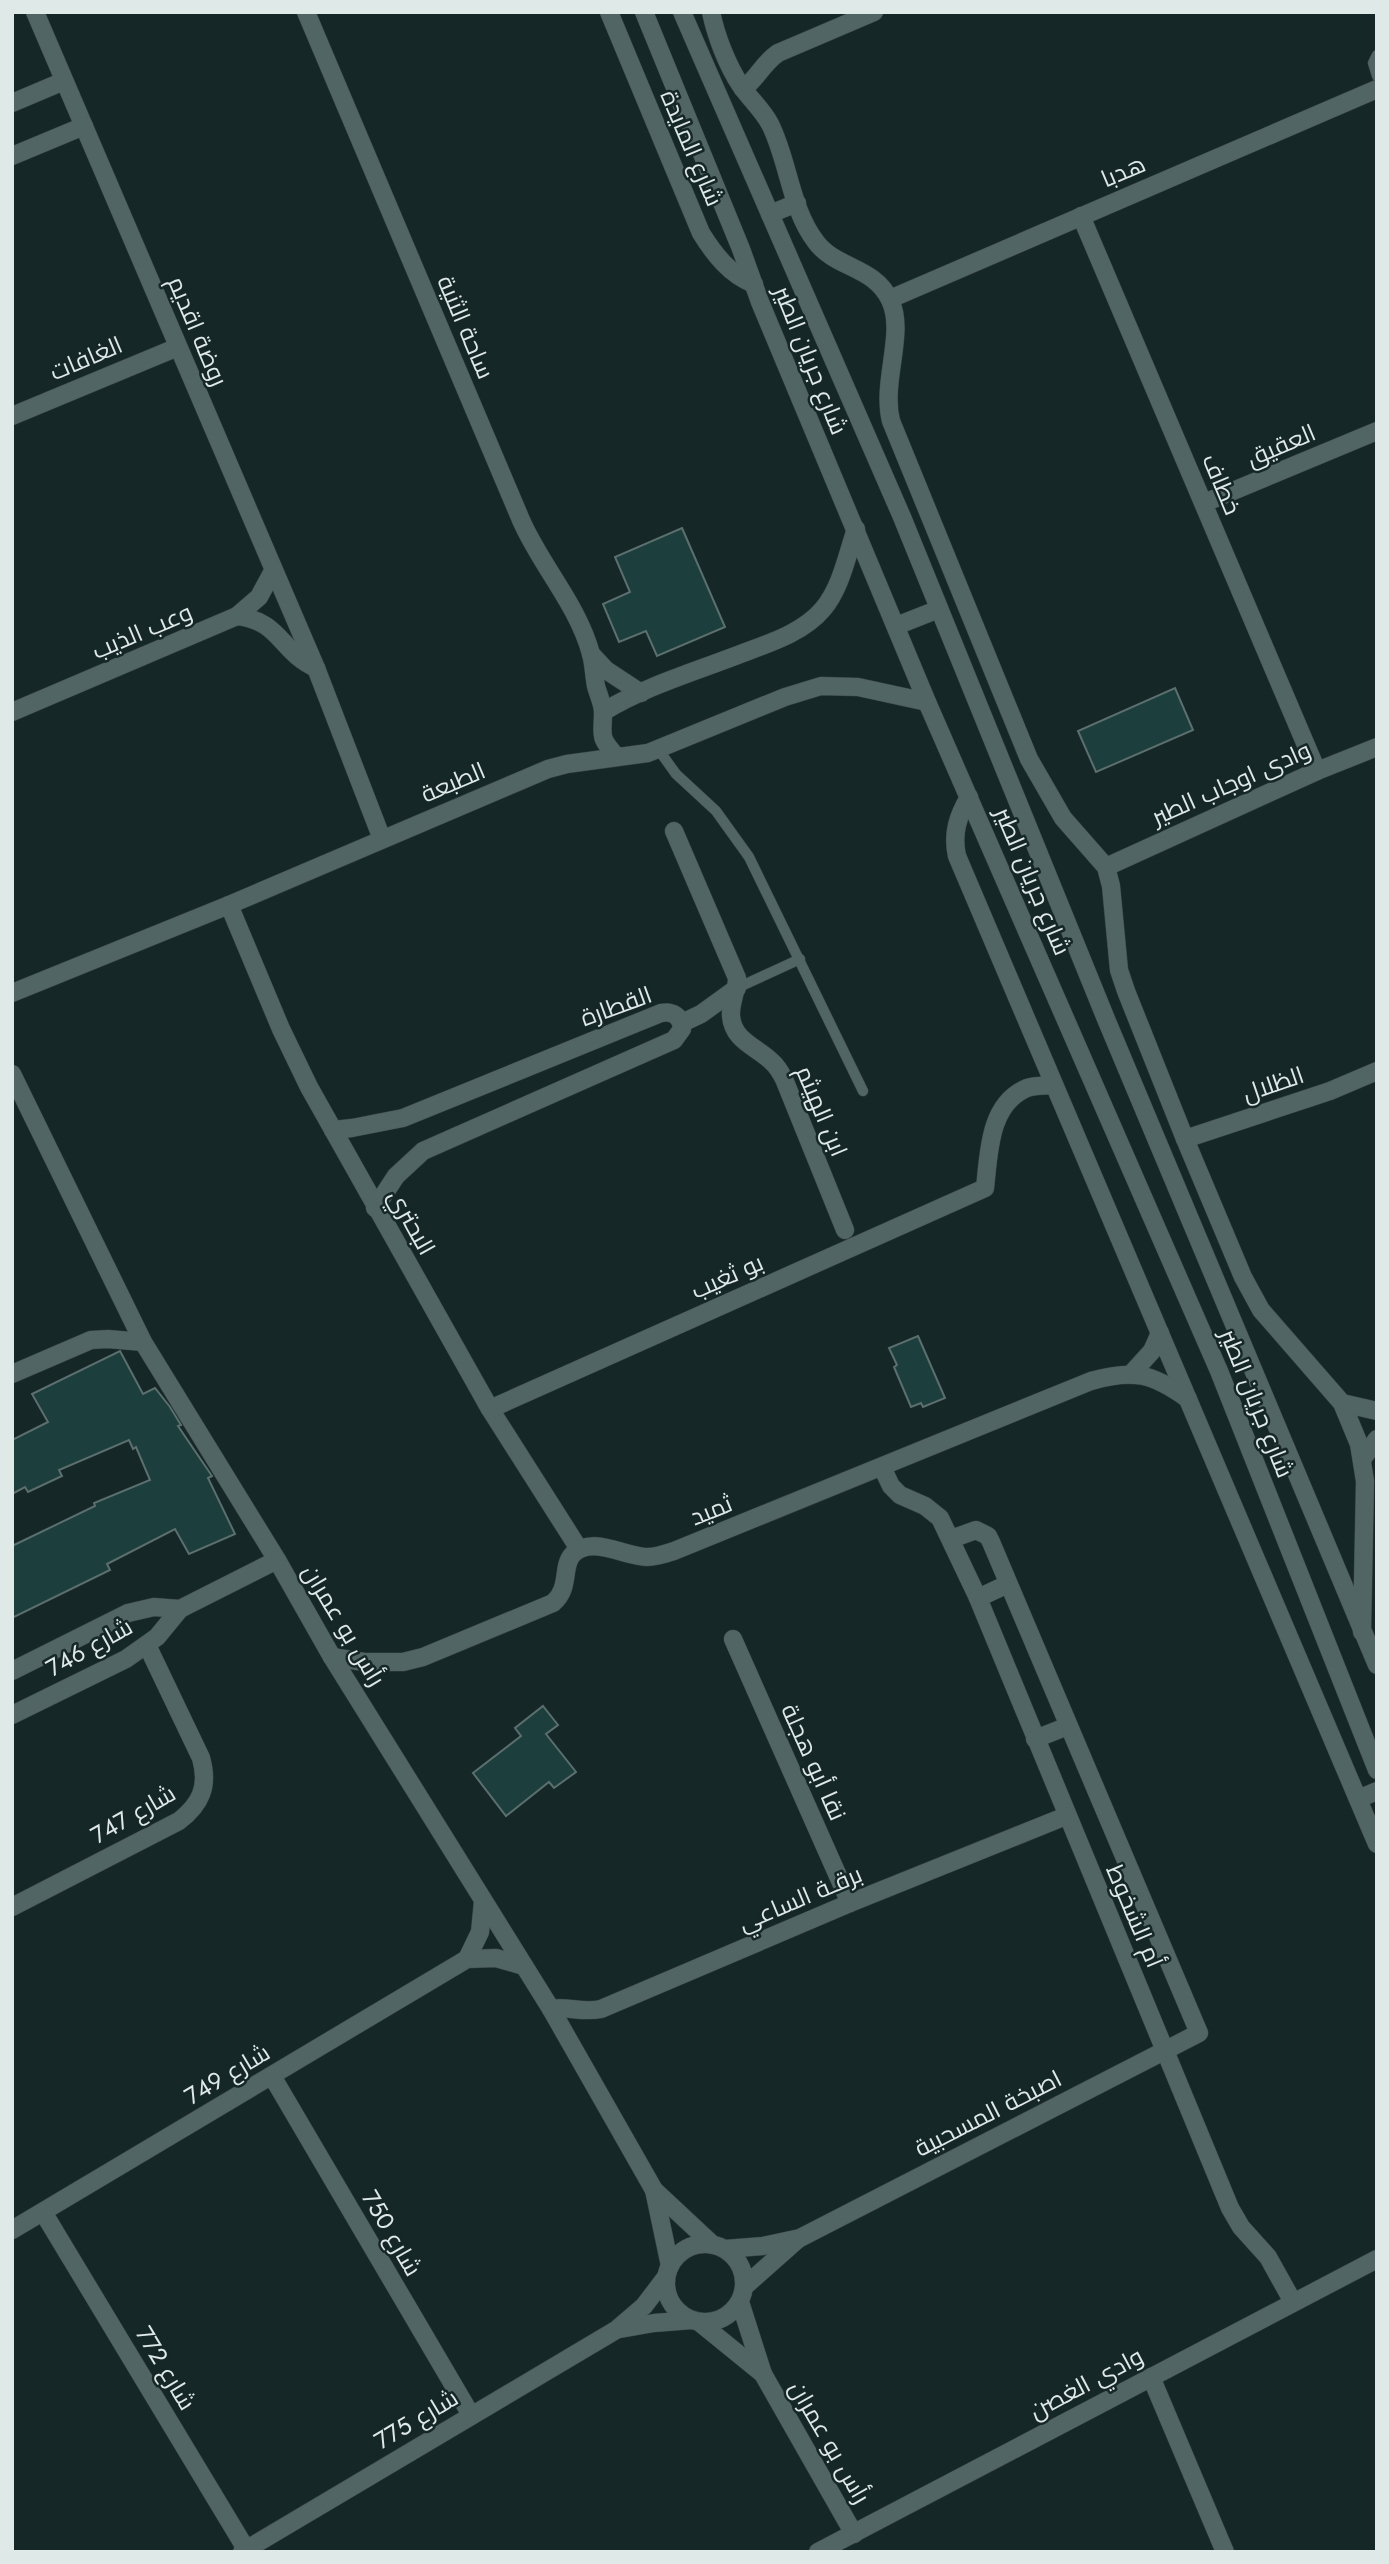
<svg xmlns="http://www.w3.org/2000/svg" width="1389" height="2564" viewBox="0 0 1389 2564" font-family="Jost,Cairo,sans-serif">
<rect width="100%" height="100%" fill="#152726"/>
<!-- building -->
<g fill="#1c3e3d" stroke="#5b6f6e" stroke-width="2">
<path d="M 682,528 L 725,627 L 657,656 L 646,631 L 619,642 L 603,604 L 630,592 L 615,557 Z"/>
<path d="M 1175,688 L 1193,730 L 1096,772 L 1078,731 Z"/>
<path d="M 918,1336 L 945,1398 L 923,1407 L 921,1403 L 911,1407 L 894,1367 L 897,1365 L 889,1348 Z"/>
<path d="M 120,1351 L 143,1394 L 155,1388 L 170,1407 L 181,1425 L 178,1426 L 212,1476 L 208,1478 L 235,1534 L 189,1554 L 175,1529 L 107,1564 L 110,1570 L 12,1618 L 12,1546 L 95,1506 L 94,1503 L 150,1480 L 136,1447 L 133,1449 L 129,1440 L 59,1470 L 62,1476 L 28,1492 L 25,1487 L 12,1494 L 12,1440 L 48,1422 L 32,1394 Z"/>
<path d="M 543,1706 L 558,1725 L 546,1734 L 576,1772 L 554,1788 L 549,1782 L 506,1816 L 473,1773 L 521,1736 L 515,1728 Z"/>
</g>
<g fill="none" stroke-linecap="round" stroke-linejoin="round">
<defs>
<g id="service">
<path d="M 1377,55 L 1373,63 L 1377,76"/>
<path d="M 658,749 L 676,774 L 716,811 L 749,857 L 863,1091"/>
<path d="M 737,988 L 800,959"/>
</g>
<g id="minor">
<path d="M 35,12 L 316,668 L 382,839"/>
<path d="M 306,12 L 521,520 C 541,566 578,605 591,654 C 594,665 594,676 596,686 C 598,694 603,704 603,712 C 603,736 598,736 616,756"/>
<path d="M 609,12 L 701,233 C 714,254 730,275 754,284"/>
<path d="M 711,12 C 716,36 727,65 741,86 C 750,99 762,109 770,124 C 789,162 790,208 816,242 C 836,269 874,266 890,300 C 906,333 881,381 891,421 L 1029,759 L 1063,818 L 1106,867 L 1111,886 L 1119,970 L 1126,991 L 1185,1139 L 1243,1277 L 1261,1310 L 1342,1403 L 1359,1444 L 1365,1481 L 1362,1632"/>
<path d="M 743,89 C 757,79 763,63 778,53 L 874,12"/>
<path d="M 12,103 L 64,81"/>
<path d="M 12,156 L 84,126"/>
<path d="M 1081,216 L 1317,771"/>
<path d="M 890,299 L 1377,89"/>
<path d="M 12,416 L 178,347"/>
<path d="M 1204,503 L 1377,431"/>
<path d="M 237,616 C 281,621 280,652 316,668"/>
<path d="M 591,654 L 606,670 L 641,693"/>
<path d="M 12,712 L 237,616 L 259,597 L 273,571"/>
<path d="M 603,712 C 645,686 697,671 743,653 C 770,643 804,632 823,609 C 841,588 847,555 856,529"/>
<path d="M 969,797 C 958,816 952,833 957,856 L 1377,1844"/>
<path d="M 674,831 L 737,978 C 737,991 730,1003 731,1016 C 733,1041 757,1047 771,1061 C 777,1066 781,1073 784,1079 L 845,1230"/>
<path d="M 1106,867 L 1317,771 L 1377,747"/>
<path d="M 229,905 L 281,1029 L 309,1087 L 490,1409 L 579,1549"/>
<path d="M 12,993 L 229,905 L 548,769 L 567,764 L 648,753 L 785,697 L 821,686 L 858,687 L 927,702"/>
<path d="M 682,1023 L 701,1014 L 737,988"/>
<path d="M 12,1074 L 143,1342 L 277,1560 L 332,1657 L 551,2009 L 654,2190 L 670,2266"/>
<path d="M 333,1130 L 352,1128 L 403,1118 L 661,1013 C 673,1011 681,1016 682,1029 L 674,1040 L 423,1151 L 396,1176 L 375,1208"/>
<path d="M 1185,1139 L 1330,1091 L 1377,1071"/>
<path d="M 1132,1373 L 1152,1351 L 1160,1333"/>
<path d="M 12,1374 L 91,1340 L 108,1339 L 143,1342"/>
<path d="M 1342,1403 L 1377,1411"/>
<path d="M 490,1409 L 985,1188 C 989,1152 989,1104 1027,1088 C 1035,1085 1046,1086 1054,1085"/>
<path d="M 1363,1458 L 1377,1439"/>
<path d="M 882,1467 L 891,1486 L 900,1495 L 925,1506 L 940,1518 L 978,1598 L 1230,2208 L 1241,2227 L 1268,2257 L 1293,2302"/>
<path d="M 978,1598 L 1008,1584"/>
<path d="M 733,1639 L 850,1903"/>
<path d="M 332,1657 L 364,1662 L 403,1662 L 423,1657 L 553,1603 C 571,1588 561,1566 573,1554 C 592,1535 625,1557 647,1557 C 656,1557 665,1554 674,1551 L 1091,1381 C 1133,1369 1152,1373 1188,1399"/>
<path d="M 12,1671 L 128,1613 L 154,1607 L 180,1609"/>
<path d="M 12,1715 L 126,1659 L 157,1637 L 180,1609 L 277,1560"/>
<path d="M 1035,1739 L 1068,1726"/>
<path d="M 12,1907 L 179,1821 C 201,1804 209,1786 201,1758 L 147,1645"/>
<path d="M 467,1959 L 480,1932 L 483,1901"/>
<path d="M 551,2009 C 567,2006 583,2013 601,2009 L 850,1903 L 1066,1816"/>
<path d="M 272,2076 L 471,2415"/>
<path d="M 654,2190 L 713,2245"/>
<path d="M 43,2212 L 246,2549"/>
<path d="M 12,2230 L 467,1959 L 496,1958 L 524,1966"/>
<circle cx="705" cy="2283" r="39"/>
<path d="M 725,2249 L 763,2246 L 800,2238 L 1199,2033 L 991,1542 L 988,1536 L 976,1530 L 951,1539"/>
<path d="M 744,2287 L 797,2240"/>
<path d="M 740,2302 L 763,2374 L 854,2534"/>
<path d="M 699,2322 L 763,2374"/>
<path d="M 620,2329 L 654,2323 L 692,2320"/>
<path d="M 1151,2377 L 1225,2552"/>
<path d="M 242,2552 L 616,2330 L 644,2306 L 666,2277"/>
<path d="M 818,2552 L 1377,2259"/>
</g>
<g id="tertiary">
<path d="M 644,12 L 741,249 L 760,302 L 927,702 L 1219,1371 L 1377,1770"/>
<path d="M 682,12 L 902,517 L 1106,1019 L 1377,1665"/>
<path d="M 770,214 L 797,203"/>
<path d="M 896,626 L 939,609"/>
<path d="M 1358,1799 L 1377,1791"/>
</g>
</defs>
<!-- service casing -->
<use href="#service" stroke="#374343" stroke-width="11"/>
<!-- minor casing -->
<use href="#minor" stroke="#374343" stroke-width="19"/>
<!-- tertiary casing -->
<use href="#tertiary" stroke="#374343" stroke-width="19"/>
<!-- service -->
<use href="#service" stroke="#516564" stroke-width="10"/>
<!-- minor -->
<use href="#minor" stroke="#516564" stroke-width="18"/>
<!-- tertiary -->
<use href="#tertiary" stroke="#516564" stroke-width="18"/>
</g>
<g text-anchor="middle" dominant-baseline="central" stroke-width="5" stroke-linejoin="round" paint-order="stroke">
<!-- street labels -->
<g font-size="24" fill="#dee9e8" stroke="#152726">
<text transform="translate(692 148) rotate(67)">شارع المايدة</text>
<text transform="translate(1123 171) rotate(-23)">هدبا</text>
<text transform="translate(466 327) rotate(67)">ساحة الثنية</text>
<text transform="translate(198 331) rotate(67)">روضة اقديم</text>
<text transform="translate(86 358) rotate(-23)">الغافات</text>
<text transform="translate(811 360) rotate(68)">شارع جريان الطير</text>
<text transform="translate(1281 445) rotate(-23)">العقيق</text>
<text transform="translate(1222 484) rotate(67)">خطاف</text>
<text transform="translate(142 631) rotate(-23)">وعب الذيب</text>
<text transform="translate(453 782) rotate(-23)">الطبعة</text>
<text transform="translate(1231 783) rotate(-24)">وادى اوجاب الطير</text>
<text transform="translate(1033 881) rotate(67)">شارع جريان الطير</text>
<text transform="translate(616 1006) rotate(-20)">القطارة</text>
<text transform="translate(1273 1084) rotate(-19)">الظلال</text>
<text transform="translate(822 1111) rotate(67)">ابن الهيثم</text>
<text transform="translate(412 1222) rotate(61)">البحتري</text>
<text transform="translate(727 1276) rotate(-24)">بو ثغيب</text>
<text transform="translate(1257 1403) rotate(68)">شارع جريان الطير</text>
<text transform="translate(711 1510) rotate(-22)">ثميد</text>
<text transform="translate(344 1625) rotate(59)">رأس بو عمران</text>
<text transform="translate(89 1647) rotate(-29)">شارع 746</text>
<text transform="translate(814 1762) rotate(66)">نقا أبو هجلة</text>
<text transform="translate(133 1814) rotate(-30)">شارع 747</text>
<text transform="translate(800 1898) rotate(-23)">برقـة الساعي</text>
<text transform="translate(1135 1916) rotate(67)">أم الشخوط</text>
<text transform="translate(227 2074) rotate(-31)">شارع 749</text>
<text transform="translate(988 2113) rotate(-27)">اصبخة المسحبية</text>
<text transform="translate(392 2233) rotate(60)">شارع 750</text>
<text transform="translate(166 2368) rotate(59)">شارع 772</text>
<text transform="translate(1086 2383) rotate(-28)">وادي الغصن</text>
<text transform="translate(416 2419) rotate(-31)">شارع 775</text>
<text transform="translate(830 2442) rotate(60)">رأس بو عمران</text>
</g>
</g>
<!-- border -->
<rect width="1389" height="2564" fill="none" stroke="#dee9e8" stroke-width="28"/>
</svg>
